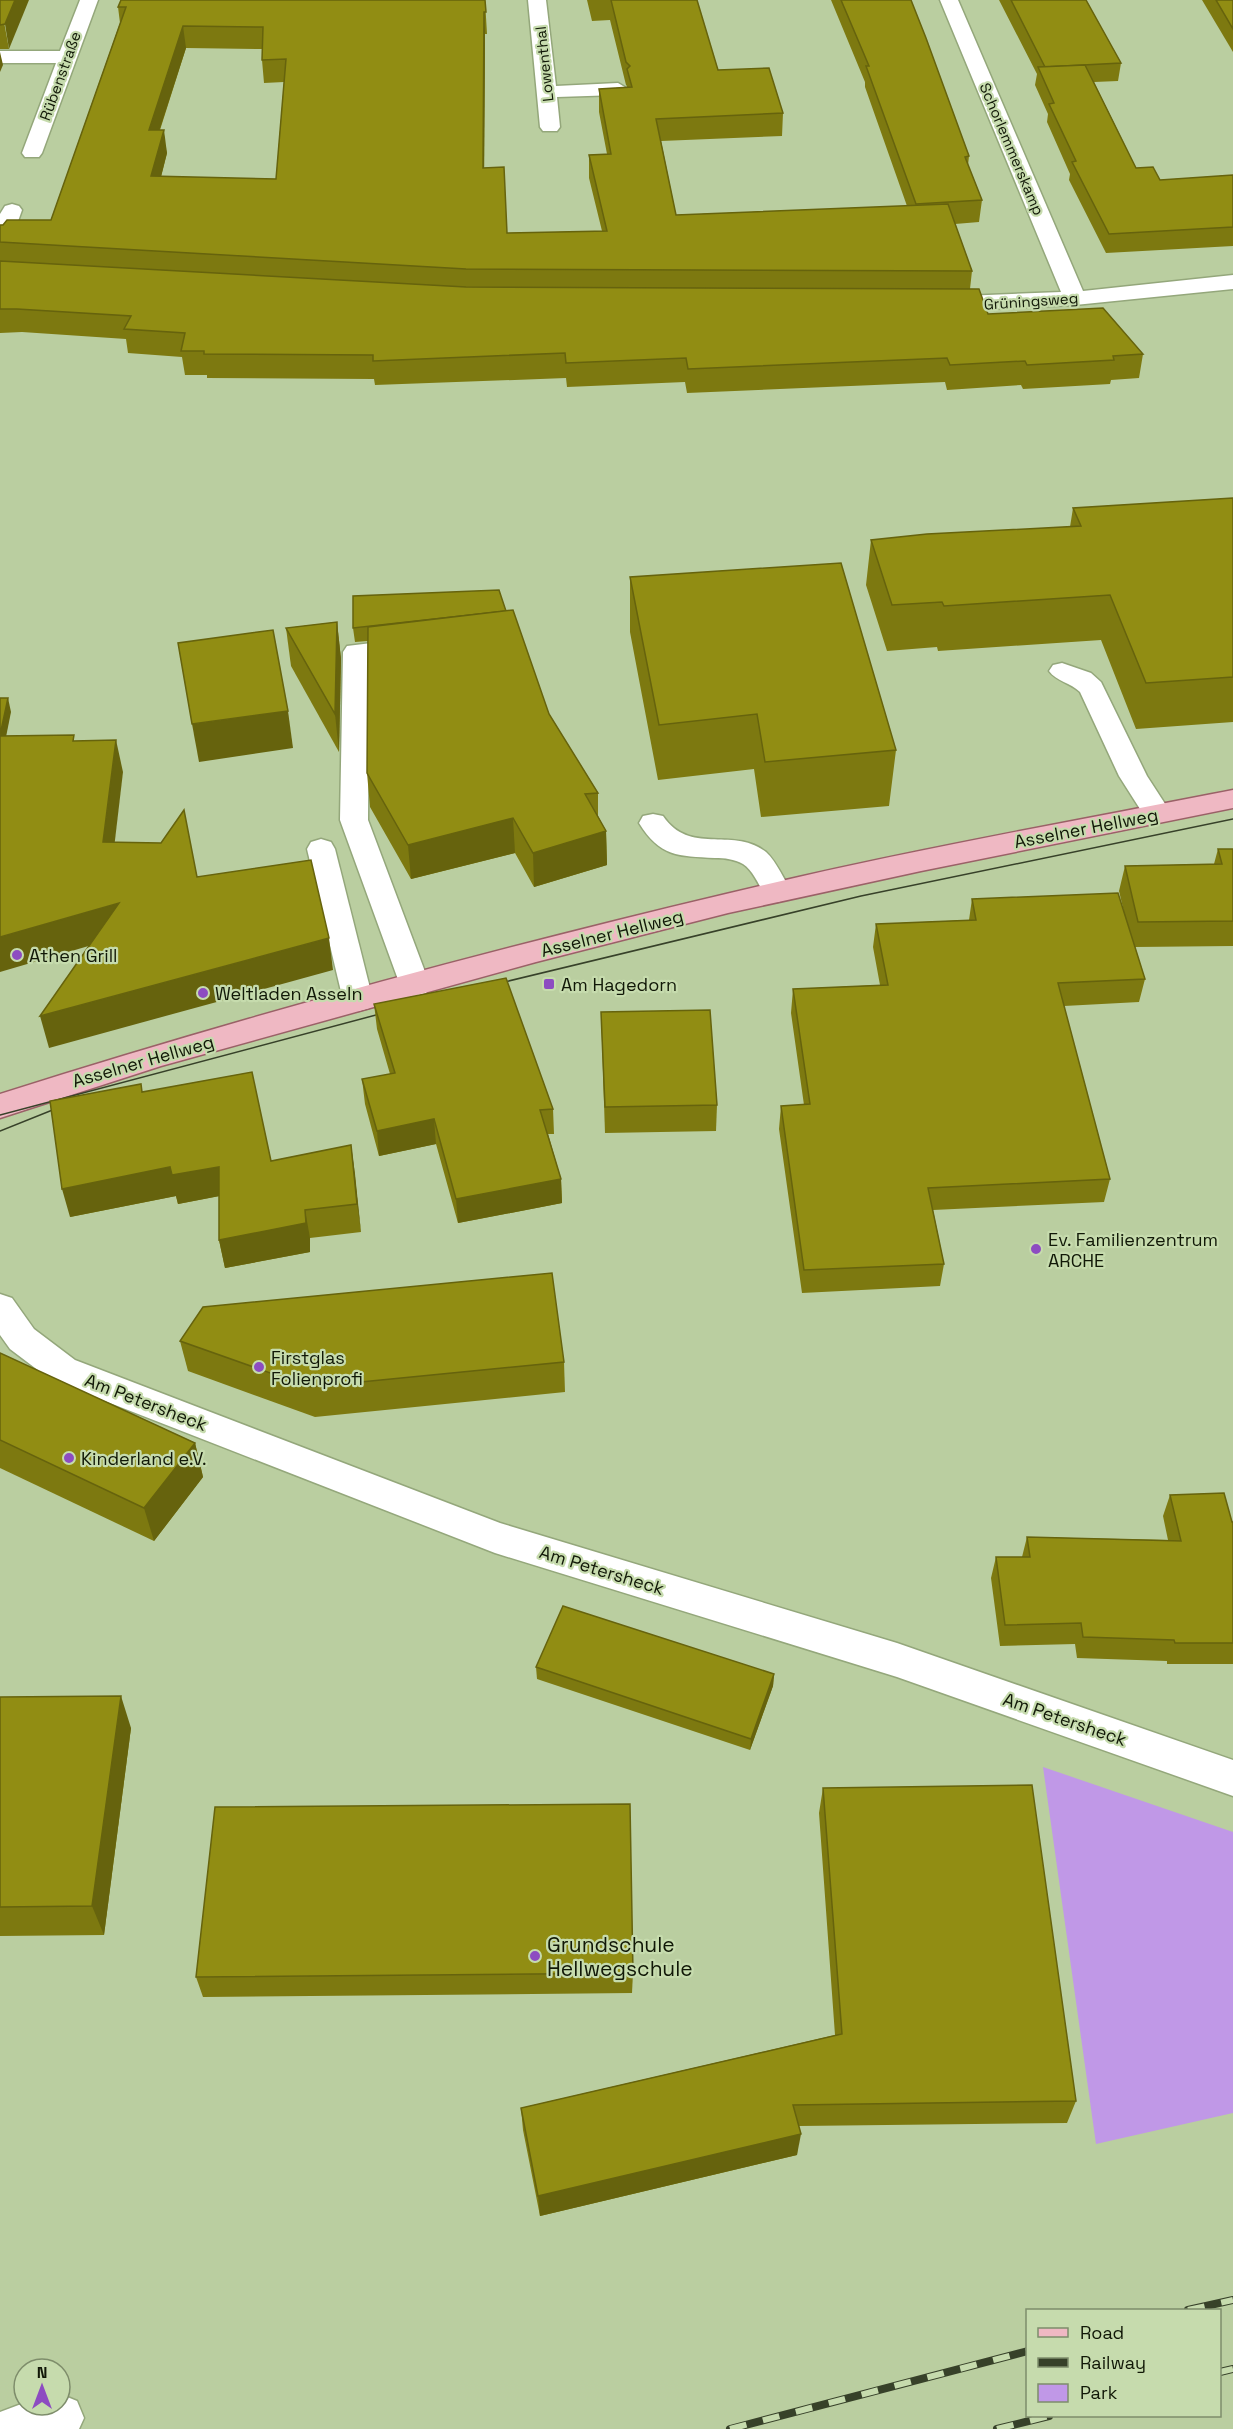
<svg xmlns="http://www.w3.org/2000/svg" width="1233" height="2429" viewBox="0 0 1233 2429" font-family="'Space Grotesk',sans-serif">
<rect width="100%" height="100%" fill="#bacea0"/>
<!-- green -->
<path fill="#c098e7" d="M 1043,1767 L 1233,1832 L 1233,2113 L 1096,2144 Z"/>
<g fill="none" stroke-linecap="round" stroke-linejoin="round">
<defs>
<g id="minor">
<path d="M 80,0 L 98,0 L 42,153 L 39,157 L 25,157 L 22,153 L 56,63 L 0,63 L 0,51 L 60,51 Z"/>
<path d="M 528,0 L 546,0 L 556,86 L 618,83 L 628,89 L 618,95 L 557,97 L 560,127 L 557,131 L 543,131 L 540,127 Z"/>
<path d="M 940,0 L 958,0 L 1083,291 L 1233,275 L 1233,289 L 1075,305 L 939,311 L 931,309 L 928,304 L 931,299 L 939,297 L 1061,292 Z"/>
<path d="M 12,204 L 19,206 L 22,210 L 11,241 L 8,246 L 0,247 L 0,214 L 5,206 Z"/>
<path d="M 413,638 L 422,640 L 426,646 L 422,652 L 369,659 L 368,820 L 430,985 L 426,993 L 415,996 L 404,993 L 400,985 L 340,820 L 343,652 L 347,646 Z"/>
<path d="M 1062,663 L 1091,673 L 1101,682 L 1147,776 L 1171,813 L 1167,820 L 1157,822 L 1147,820 L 1119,776 L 1080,692 C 1071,683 1056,681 1049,671 L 1053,665 Z"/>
<path d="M 653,814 L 663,816 C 690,856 733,826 766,852 C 777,862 784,880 792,892 L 787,899 L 777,902 L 767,899 C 760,888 754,871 743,864 C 734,859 725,858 715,858 C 678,856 660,857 639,823 L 643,816 Z"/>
<path d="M 321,839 L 331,842 L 335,849 L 373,1000 L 369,1008 L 358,1011 L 347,1008 L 343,1000 L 307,849 L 311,842 Z"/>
<path d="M 0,1294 L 12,1298 L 34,1329 L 75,1360 L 500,1523 L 897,1643 L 1233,1760 L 1233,1796 L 897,1677 L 495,1553 L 51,1380 L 10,1349 L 0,1335 Z"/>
<path d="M 60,2394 L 77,2401 L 84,2418 L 79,2429 L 0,2429 L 0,2412 L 24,2403 L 60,2405 Z"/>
</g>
<path id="major" d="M 1233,790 L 1233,808 L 921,871 L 728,913 L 536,962 L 161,1066 L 0,1118 L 0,1094 C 239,1018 482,952 726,894 C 894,853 1064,823 1233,790 Z"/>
</defs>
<!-- minor casing -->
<use href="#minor" stroke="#94a77b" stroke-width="3"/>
<!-- major casing -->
<use href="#major" stroke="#9a6167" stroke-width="3"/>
<!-- minor -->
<use href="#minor" fill="#fff" fill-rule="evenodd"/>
<!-- major -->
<use href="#major" fill="#efb8c3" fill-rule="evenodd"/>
<!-- tram -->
<g stroke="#374129" stroke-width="1.5">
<path d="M 492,985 L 861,896 L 1233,819"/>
<path d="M 0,1115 L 391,1011"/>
<path d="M 0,1131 L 60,1107"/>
</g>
<defs>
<g id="rail">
<path d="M 1188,2310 L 1233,2300"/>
<path d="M 1220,2372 L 1233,2369"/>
<path d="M 730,2429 L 1028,2351"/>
<path d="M 997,2429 L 1049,2416"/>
</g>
</defs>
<!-- rail casing -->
<use href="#rail" stroke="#374129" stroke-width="8"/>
<!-- rail -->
<use href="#rail" stroke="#c6dbad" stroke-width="6" stroke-dasharray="17" stroke-linecap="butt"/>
</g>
<!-- wall -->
<g fill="#7d7910" fill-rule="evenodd">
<path d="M 0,0 L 9,49 L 0,49 Z"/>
<path d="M 485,0 L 487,34 L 485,34 L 484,168 L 507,233 L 602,231 L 589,178 L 589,155 L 607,154 L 599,112 L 599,89 L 627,88 L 627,86 L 626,85 L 610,20 L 592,21 L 587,0 L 697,0 L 718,70 L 783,113 L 782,136 L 661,141 L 676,215 L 907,206 L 865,87 L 865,82 L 831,0 L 911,0 L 969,156 L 968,165 L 982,200 L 979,222 L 955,224 L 972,271 L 970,289 L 988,314 L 1143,354 L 1139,378 L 1111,380 L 1110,384 L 1023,389 L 1021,385 L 947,390 L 945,382 L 687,393 L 685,382 L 567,387 L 566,378 L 375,385 L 374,379 L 207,378 L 207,375 L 185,375 L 182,357 L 128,353 L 126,339 L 22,332 L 0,333 L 0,225 L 51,220 L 120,23 L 118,7 ZM 186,48 L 262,49 L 262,60 L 264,83 L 284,82 L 276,179 L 161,177 L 167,153 L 160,130 Z"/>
<path d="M 999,0 L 1086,0 L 1121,63 L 1118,81 L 1094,82 L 1136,168 L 1160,180 L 1233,175 L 1233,246 L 1106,253 L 1069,180 L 1070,174 L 1047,122 L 1048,114 L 1035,85 L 1037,74 Z"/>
<path d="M 1202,0 L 1233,0 L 1233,52 Z"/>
<path d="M 1233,498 L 1233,722 L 1136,729 L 1101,640 L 938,651 L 937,647 L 887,651 L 866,585 L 871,540 L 1070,527 L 1073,508 Z"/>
<path d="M 630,577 L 896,750 L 889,806 L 761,817 L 754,769 L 658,780 L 630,632 Z"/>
<path d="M 506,611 L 549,714 L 598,793 L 598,816 L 606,831 L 607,865 L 534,887 L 515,853 L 411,879 L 370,807 L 367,773 L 368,641 L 355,642 L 353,628 Z"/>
<path d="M 337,622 L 341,659 L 339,752 L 291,666 L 286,628 Z"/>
<path d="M 1218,849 L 1233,849 L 1233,946 L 1135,947 L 1145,979 L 1139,1002 L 1064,1006 L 1110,1179 L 1104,1202 L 933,1210 L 944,1264 L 940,1286 L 802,1293 L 779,1129 L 781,1106 L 804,1105 L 791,1013 L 793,989 L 880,985 L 873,947 L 876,924 L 969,920 L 972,899 L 1124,912 L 1119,891 L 1125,866 L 1214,864 Z"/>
<path d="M 374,1004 L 553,1109 L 554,1134 L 548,1134 L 561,1179 L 562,1203 L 458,1223 L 436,1144 L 379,1156 L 365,1104 L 362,1079 L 390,1074 L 377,1029 Z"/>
<path d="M 601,1012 L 717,1105 L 716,1131 L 605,1133 Z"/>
<path d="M 143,1092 L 271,1161 L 351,1145 L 361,1232 L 310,1238 L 310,1252 L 225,1268 L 219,1240 L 219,1196 L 178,1204 L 176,1196 L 70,1217 Z"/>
<path d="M 180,1341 L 564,1362 L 565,1392 L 315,1417 L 188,1371 Z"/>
<path d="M 0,1353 L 195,1443 L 203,1477 L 154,1541 L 0,1468 Z"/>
<path d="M 1170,1495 L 1233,1522 L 1233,1664 L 1167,1664 L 1167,1661 L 1077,1658 L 1075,1644 L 1000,1646 L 991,1578 L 996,1557 L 1022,1557 L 1027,1537 L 1168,1540 L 1163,1516 Z"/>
<path d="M 536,1667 L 774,1674 L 773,1686 L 750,1750 L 537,1679 Z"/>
<path d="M 0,1697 L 131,1728 L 104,1935 L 0,1936 Z"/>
<path d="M 823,1788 L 1076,2101 L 1067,2123 L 799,2126 L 797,2155 L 540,2216 L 523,2130 L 521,2108 L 835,2035 L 819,1813 Z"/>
<path d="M 633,1973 L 632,1993 L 203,1997 L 196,1977 Z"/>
</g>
<!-- shaded-wall -->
<g fill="#66630d">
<path d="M 15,0 L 29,0 L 9,49 L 5,24 Z"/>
<path d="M 484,12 L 485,34 L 484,191 L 483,168 Z"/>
<path d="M 183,26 L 186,48 L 152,153 L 149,130 Z"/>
<path d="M 0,52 L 3,65 L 0,72 Z"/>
<path d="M 164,130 L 167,153 L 155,200 L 151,176 Z"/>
<path d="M 337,622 L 341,659 L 339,752 L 335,714 Z"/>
<path d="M 8,698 L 11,712 L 1,762 L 0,735 Z"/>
<path d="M 288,711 L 293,748 L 199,762 L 192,724 Z"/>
<path d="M 116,740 L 123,772 L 111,874 L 103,842 Z"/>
<path d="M 513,818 L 515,853 L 411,879 L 408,845 Z"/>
<path d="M 606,831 L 607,865 L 534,887 L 533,853 Z"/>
<path d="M 119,903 L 126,935 L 0,972 L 0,937 Z"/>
<path d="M 329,938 L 333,970 L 49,1048 L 40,1016 Z"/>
<path d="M 434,1119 L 436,1144 L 379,1156 L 377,1131 Z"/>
<path d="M 351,1145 L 355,1174 L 361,1232 L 357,1204 Z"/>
<path d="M 170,1167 L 219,1167 L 225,1195 L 178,1204 L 176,1196 L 70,1217 L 62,1189 Z"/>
<path d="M 561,1179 L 562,1203 L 458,1223 L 456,1199 Z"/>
<path d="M 305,1210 L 310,1238 L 310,1252 L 225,1268 L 219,1240 Z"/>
<path d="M 195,1443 L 203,1477 L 154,1541 L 144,1508 Z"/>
<path d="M 774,1674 L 773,1686 L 750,1750 L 751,1739 Z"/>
<path d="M 121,1696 L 131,1728 L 104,1935 L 92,1906 Z"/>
<path d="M 801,2134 L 797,2155 L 540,2216 L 538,2196 Z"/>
</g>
<!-- building -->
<g fill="#918d13" stroke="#66630d" stroke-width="1.5" fill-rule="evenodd">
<path d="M 0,0 L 15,0 L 5,24 L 0,25 Z"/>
<path d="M 121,0 L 485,0 L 486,12 L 484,12 L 483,168 L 504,167 L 507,233 L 607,231 L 589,155 L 611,154 L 599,89 L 632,87 L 627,69 L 630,66 L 626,62 L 611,0 L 697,0 L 718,70 L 769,68 L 783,113 L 656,119 L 676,215 L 948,204 L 972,271 L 466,269 L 0,242 L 0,225 L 3,225 L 7,220 L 51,220 L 126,7 L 118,7 ZM 183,26 L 263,27 L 262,60 L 286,59 L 276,179 L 151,176 L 164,130 L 149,130 Z"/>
<path d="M 841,0 L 911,0 L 926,38 L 969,156 L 965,157 L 982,200 L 916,204 L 866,66 L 869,66 Z"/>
<path d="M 1011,0 L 1086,0 L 1121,63 L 1045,67 Z"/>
<path d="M 1216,0 L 1233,0 L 1233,29 Z"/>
<path d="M 1085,65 L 1136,168 L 1153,167 L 1160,180 L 1233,175 L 1233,227 L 1109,234 L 1072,162 L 1076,161 L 1049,104 L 1054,103 L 1038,67 Z"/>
<path d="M 0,261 L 466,287 L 979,289 L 988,314 L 1103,308 L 1143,354 L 1113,356 L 1114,360 L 1027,365 L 1025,361 L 950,365 L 947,358 L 688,369 L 686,358 L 566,363 L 565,353 L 373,361 L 373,355 L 204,354 L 204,351 L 181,351 L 185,333 L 124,329 L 131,316 L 17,309 L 0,309 Z"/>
<path d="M 1233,498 L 1233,677 L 1146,683 L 1110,595 L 944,606 L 942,602 L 892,605 L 871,540 L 927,534 L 1081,526 L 1073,508 Z"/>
<path d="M 841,563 L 896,750 L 765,762 L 757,714 L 659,725 L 630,577 Z"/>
<path d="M 499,590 L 506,611 L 353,628 L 353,596 Z"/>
<path d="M 513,610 L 549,714 L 598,793 L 585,794 L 606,831 L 533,853 L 513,818 L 408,845 L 367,773 L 368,627 Z"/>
<path d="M 337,622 L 335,714 L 286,628 Z"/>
<path d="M 273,630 L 288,711 L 192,724 L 178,643 Z"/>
<path d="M 0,698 L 8,698 L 0,735 Z"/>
<path d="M 74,735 L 73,741 L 116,740 L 103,842 L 161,843 L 184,810 L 197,877 L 311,860 L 329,938 L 40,1016 L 119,903 L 0,937 L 0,736 Z"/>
<path d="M 1218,849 L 1233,849 L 1233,921 L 1138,922 L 1125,866 L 1222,864 Z"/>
<path d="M 1118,893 L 1145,979 L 1058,983 L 1110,1179 L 928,1188 L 944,1264 L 804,1270 L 781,1106 L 810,1104 L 793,989 L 888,985 L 876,924 L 976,920 L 972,899 Z"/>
<path d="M 506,978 L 553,1109 L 540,1110 L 561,1179 L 456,1199 L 434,1119 L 377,1131 L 362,1079 L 395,1073 L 374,1004 Z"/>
<path d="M 710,1010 L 717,1105 L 605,1107 L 601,1012 Z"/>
<path d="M 252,1072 L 271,1161 L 351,1145 L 357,1204 L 305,1210 L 306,1223 L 219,1240 L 219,1167 L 172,1175 L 170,1167 L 62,1189 L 50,1101 L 141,1084 L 142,1092 Z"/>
<path d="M 552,1273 L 564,1362 L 310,1387 L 180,1341 L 203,1307 Z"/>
<path d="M 0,1353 L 195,1443 L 144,1508 L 0,1440 Z"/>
<path d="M 1224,1493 L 1232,1522 L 1233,1522 L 1233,1643 L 1175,1643 L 1174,1640 L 1083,1637 L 1081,1623 L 1005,1625 L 996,1557 L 1030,1557 L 1027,1537 L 1181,1541 L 1170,1495 Z"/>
<path d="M 563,1606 L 774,1674 L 751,1739 L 536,1667 Z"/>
<path d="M 121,1696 L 92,1906 L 0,1907 L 0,1697 Z"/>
<path d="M 1032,1785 L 1076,2101 L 793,2105 L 801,2134 L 538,2196 L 521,2108 L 842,2034 L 823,1788 Z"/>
<path d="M 630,1804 L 633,1973 L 196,1977 L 215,1807 Z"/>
</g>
<!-- markers -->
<g fill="#8d4cc1" stroke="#c6dbad" stroke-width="2">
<circle cx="17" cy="955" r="6"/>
<rect x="543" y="978" width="12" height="12" rx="3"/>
<circle cx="203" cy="993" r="6"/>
<circle cx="1036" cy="1249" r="6"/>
<circle cx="259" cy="1367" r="6"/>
<circle cx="69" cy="1458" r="6"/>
<circle cx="535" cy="1956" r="6"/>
</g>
<g text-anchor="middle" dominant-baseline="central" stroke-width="4.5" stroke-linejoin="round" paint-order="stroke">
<!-- far-street labels -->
<g font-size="15" fill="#111807" stroke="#c6dbad">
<text transform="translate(544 64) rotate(-96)">Lowenthal</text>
<text transform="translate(60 76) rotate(-70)">Rübenstraße</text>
<text transform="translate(1012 149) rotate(67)">Schorlemmerskamp</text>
<text transform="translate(1031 301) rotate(-4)">Grüningsweg</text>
</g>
<!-- street labels -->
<g font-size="18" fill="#111807" stroke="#c6dbad">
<text transform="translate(1086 828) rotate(-11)">Asselner Hellweg</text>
<text transform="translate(612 933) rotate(-14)">Asselner Hellweg</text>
<text transform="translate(143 1061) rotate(-16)">Asselner Hellweg</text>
<text transform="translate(146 1402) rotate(21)">Am Petersheck</text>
<text transform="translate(602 1570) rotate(17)">Am Petersheck</text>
<text transform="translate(1065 1719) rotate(19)">Am Petersheck</text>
</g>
<!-- poi labels -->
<g font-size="18" fill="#111807" stroke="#c6dbad" text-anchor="start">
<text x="29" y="955">Athen Grill</text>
<text x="561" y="984">Am Hagedorn</text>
<text x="215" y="993">Weltladen Asseln</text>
<text x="1048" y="1239">Ev. Familienzentrum<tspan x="1048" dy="21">ARCHE</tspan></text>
<text x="271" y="1357">Firstglas<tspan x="271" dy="21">Folienprofi</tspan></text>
<text x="81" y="1458">Kinderland e.V.</text>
</g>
<!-- near-poi labels -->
<g font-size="21" fill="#111807" stroke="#c6dbad" text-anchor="start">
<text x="547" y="1944">Grundschule<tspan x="547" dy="24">Hellwegschule</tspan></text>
</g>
</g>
<!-- legend -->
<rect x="1026" y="2309" width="195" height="108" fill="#c6dbad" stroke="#7e8d6b" stroke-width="1.5"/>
<rect x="1038" y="2328" width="30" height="9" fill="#efb8c3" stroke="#7e8d6b" stroke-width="1.5"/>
<text x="1080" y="2339" font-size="18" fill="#111807">Road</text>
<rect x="1038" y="2358" width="30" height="9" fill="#374129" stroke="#7e8d6b" stroke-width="1.5"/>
<text x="1080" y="2369" font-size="18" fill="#111807">Railway</text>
<rect x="1038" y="2384" width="30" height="18" fill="#c098e7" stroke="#7e8d6b" stroke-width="1.5"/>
<text x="1080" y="2399" font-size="18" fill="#111807">Park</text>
<!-- north arrow -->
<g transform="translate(42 2387)"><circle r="28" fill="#c6dbad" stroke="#7e8d6b" stroke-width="1.5"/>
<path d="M0-4.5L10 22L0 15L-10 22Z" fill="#8d4cc1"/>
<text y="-9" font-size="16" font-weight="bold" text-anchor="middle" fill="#111807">N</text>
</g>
</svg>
